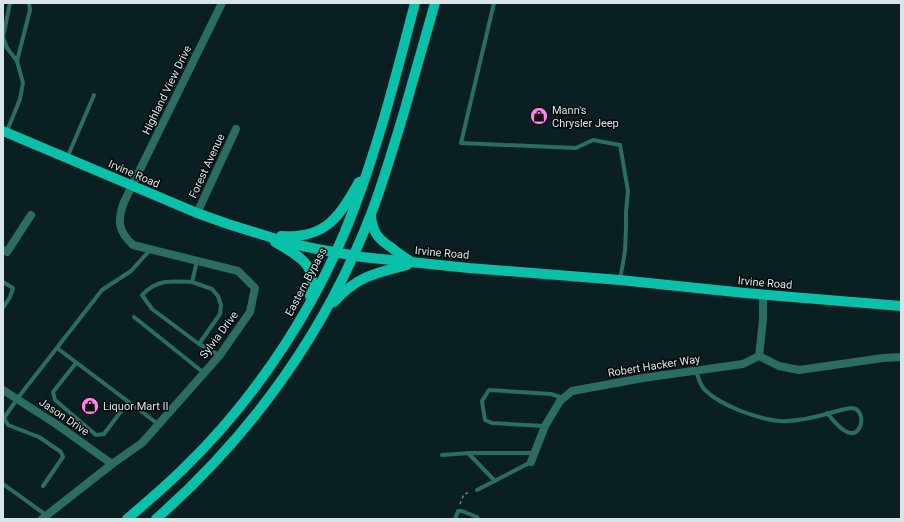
<svg xmlns="http://www.w3.org/2000/svg" width="904" height="522" viewBox="0 0 904 522" font-family="Roboto,sans-serif">
<rect width="100%" height="100%" fill="#091f21"/>
<g fill="none" stroke-linecap="round" stroke-linejoin="round">
<!-- path -->
<path stroke="#6e8081" stroke-width="1.5" stroke-dasharray="3 3" stroke-linecap="butt" d="M 460,504 L 464,494 L 471,492"/>
<!-- lane -->
<g stroke="#2b6d61" stroke-width="4">
<path d="M 10,3 L 3,37 L 7,48 L 17,61"/>
<path d="M 494,3 L 461,143 L 576,148 L 593,140 L 620,145 L 628,191 L 626,212 L 626,227 L 625,251 L 620,280"/>
<path d="M 7,131 L 20,99 L 23,83 L 17,61 L 30,10 L 29,3"/>
<path d="M 67,158 L 94,95"/>
<path d="M 197,261 L 192,282 C 171,281 157,279 142,295 L 152,309 L 199,344 L 219,355"/>
<path d="M 3,282 L 13,288 L 10,297 L 3,308"/>
<path d="M 192,282 L 212,289 L 218,296 L 221,305 L 220,314 L 199,344"/>
<path d="M 134,317 L 204,373"/>
<path d="M 57,348 L 158,424"/>
<path d="M 76,363 L 53,392 L 55,400 L 96,435 L 104,434 L 128,402"/>
<path d="M 696,371 C 698,377 700,385 705,390 C 721,406 758,419 780,421 C 788,422 797,420 805,419 C 816,417 827,414 837,411 C 842,410 848,408 852,408 C 863,409 863,424 858,430 C 849,441 833,420 827,413"/>
<path d="M 545,426 L 492,423 L 485,420 L 482,401 L 489,390 L 551,394 L 563,398"/>
<path d="M 468,453 L 495,481"/>
<path d="M 442,455 L 470,453 L 535,453"/>
<path d="M 3,484 L 46,515"/>
<path d="M 43,486 L 63,457 L 61,452 L 39,437 L 8,425 L 4,418 L 17,399 L 102,290 L 131,271 L 150,250"/>
<path d="M 477,490 L 531,462"/>
<path d="M 455,519 L 458,511 L 462,511 L 477,517 L 478,519"/>
</g>
<!-- street -->
<g stroke="#2b6d61" stroke-width="8">
<path d="M 197,213 L 236,129"/>
<path d="M 3,250 L 7,252 L 31,215"/>
<path d="M 759,356 L 779,366 L 799,370 L 883,358 L 901,357"/>
<path d="M 3,390 L 56,424 L 112,464"/>
<path d="M 531,462 L 545,426 L 560,401 L 572,391 L 643,378 L 743,364 L 759,356 L 763,320 L 763,295"/>
<path d="M 42,519 L 112,464 L 142,443 L 220,355 L 250,312 L 255,288 L 238,271 L 133,245 C 118,231 117,221 124,202 L 222,3"/>
</g>
<!-- primary -->
<g stroke="#08c1a8" stroke-width="10">
<path d="M 3,131 L 197,213 L 228,224 L 289,243 L 317,249 L 362,257 L 469,268 L 620,280 L 745,293 L 901,306"/>
<path d="M 371,215 C 372,232 378,239 392,248 C 398,253 404,257 410,261"/>
<path d="M 281,236 C 326,239 339,217 359,182"/>
<path d="M 275,242 C 298,256 319,264 310,296"/>
<path d="M 334,302 C 357,276 376,273 407,265"/>
<path d="M 127,519 C 147,502 167,485 186,466 C 258,396 320,301 355,206 C 380,140 397,71 415,3"/>
<path d="M 156,519 C 251,435 325,333 371,214 C 383,183 392,151 402,119 C 413,80 424,42 435,3"/>
</g>
</g>
<!-- icons -->
<defs>
<symbol id="shop-disc" viewBox="-11 -11 22 22"><circle r="9.5" fill="#fc86e3" stroke="#020708"/><path d="M-5-2.5h2.3a2.7 3.5 0 0 1 5.4 0H5L5.5 6h-11ZM-1.5-2.5h3a1.5 2.3 0 0 0-3 0Z" fill="#111"/></symbol>
</defs>
<g fill-rule="evenodd">
<use href="#shop-disc" x="529" y="106" width="20" height="20"/>
<use href="#shop-disc" x="80" y="396" width="20" height="20"/>
</g>
<g text-anchor="middle" dominant-baseline="central" stroke-width="3" stroke-linejoin="round" paint-order="stroke">
<!-- street labels -->
<g font-size="11" fill="#d8e5e6" stroke="#020708">
<text transform="translate(167 90) rotate(-64)">Highland View Drive</text>
<text transform="translate(207 166) rotate(-65)">Forest Avenue</text>
<text transform="translate(134 174) rotate(23)">Irvine Road</text>
<text transform="translate(442 253) rotate(5)">Irvine Road</text>
<text transform="translate(306 282) rotate(-62)">Eastern Bypass</text>
<text transform="translate(765 283) rotate(5)">Irvine Road</text>
<text transform="translate(219 335) rotate(-53)">Sylvia Drive</text>
<text transform="translate(654 366) rotate(-9)">Robert Hacker Way</text>
<text transform="translate(64 417) rotate(34)">Jason Drive</text>
</g>
<!-- poi labels -->
<g font-size="11" fill="#d8e5e6" stroke="#020708" text-anchor="start">
<text x="552" y="110">Mann's<tspan x="552" dy="13">Chrysler Jeep</tspan></text>
<text x="103" y="406">Liquor Mart II</text>
</g>
</g>
<!-- border -->
<rect width="904" height="522" fill="none" stroke="#d8e5e6" stroke-width="8"/>
</svg>
